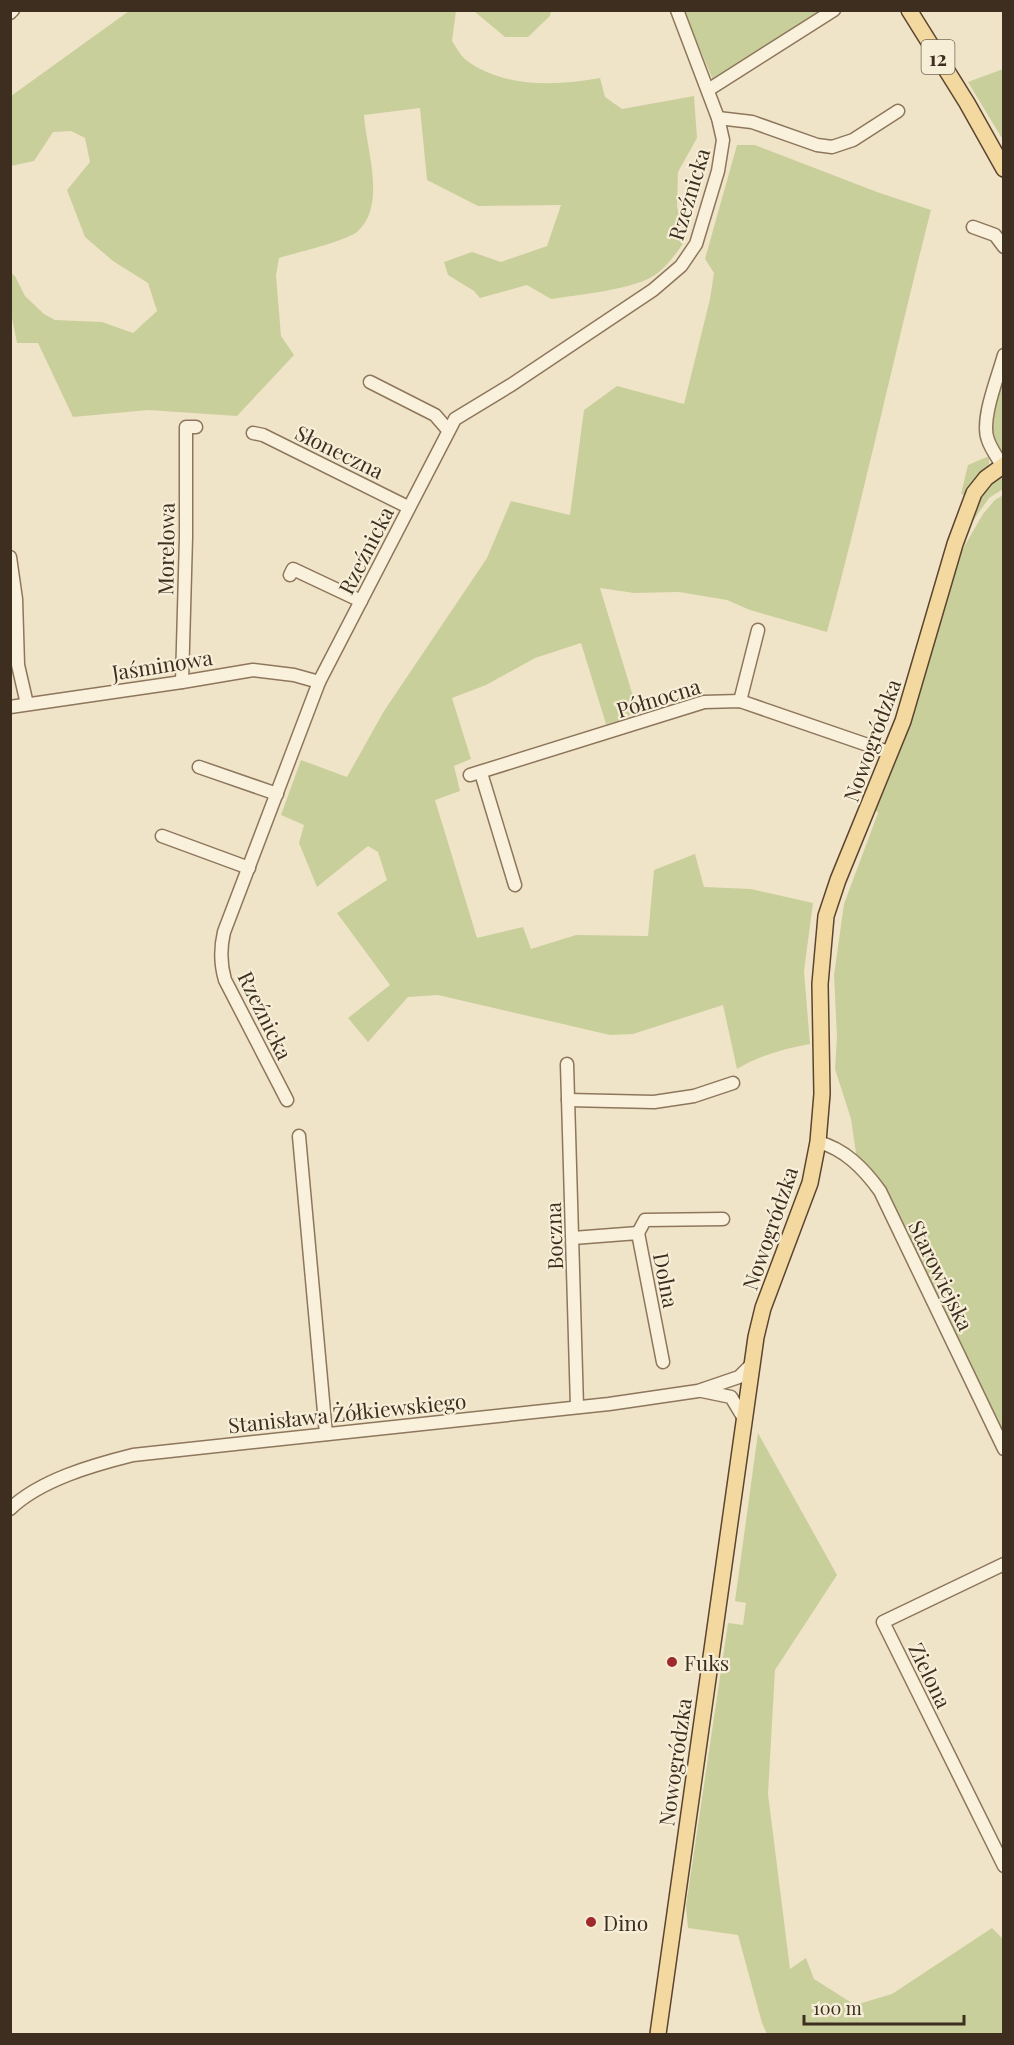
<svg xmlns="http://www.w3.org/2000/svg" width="1014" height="2045" viewBox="0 0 1014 2045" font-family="'Playfair Display',serif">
<rect width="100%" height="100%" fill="#f0e4c8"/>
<!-- green -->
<g fill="#c9cf9b">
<path d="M 129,11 L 456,11 L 452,41 C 456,47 460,55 466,60 C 503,88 557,86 600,78 L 605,97 L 622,109 L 694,96 L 697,138 L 678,172 L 677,207 L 687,238 C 677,252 665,271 648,279 C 625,290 578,295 551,299 L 527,285 L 480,298 L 474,291 L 448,275 L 444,262 L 472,252 L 501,262 L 547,246 L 561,205 L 478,206 L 427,180 L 420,108 L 364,115 C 366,149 387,204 358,231 C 348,241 294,253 279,258 L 276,275 L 281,336 L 294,355 L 237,416 L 148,410 L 73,417 L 38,343 L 17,343 L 11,313 L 11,273 L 15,276 L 25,296 L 44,314 L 55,320 L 102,322 L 133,333 L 157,311 L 148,283 L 113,261 L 85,237 L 67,190 L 90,162 L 85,138 L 71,131 L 53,132 L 34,161 L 11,166 L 11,96 Z"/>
<path d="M 474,11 L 551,11 L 550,16 L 528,37 L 505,37 Z"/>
<path d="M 684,11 L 827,11 L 713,80 Z"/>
<path d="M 1003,69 L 1004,69 L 1003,140 L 968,82 Z"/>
<path d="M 737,145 L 755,145 L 877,192 L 931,210 C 895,350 865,492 827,632 L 750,610 L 727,600 L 679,592 L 634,593 L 600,588 L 636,706 C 631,719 619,721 606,724 L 581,643 L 535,658 L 486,685 L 452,698 L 471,759 L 454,766 L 460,791 L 435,800 L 477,938 L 523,927 L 531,949 L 576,935 L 648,936 L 654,870 L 695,854 L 704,887 L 751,889 L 813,903 L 804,971 L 810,1044 C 784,1049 760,1055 737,1069 L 723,1005 L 633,1034 L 610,1035 L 438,995 L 408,997 L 368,1042 L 348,1018 L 390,985 L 337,913 L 387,880 L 378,852 L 368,846 L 317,887 L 299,843 L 304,825 L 281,815 L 301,760 L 347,777 L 384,711 L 487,558 L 511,501 L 570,515 L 584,410 L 617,386 L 684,404 L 710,299 L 714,273 L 705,259 Z"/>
<path d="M 1003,379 L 1003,452 C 981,442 999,398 1003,379 Z"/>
<path d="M 989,456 L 989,464 L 977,477 L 966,495 L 961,494 L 968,465 Z"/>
<path d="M 1003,474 L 1003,489 L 989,498 L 968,528 L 982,494 Z"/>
<path d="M 1003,495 L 1003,1451 L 868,1176 L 854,1160 L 856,1153 L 851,1119 L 835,1069 L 837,1037 L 834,975 L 844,904 L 878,813 L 875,809 L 910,718 L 961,552 L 983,514 L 995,500 Z"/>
<path d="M 758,1433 L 837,1575 L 775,1670 L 768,1794 L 790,1969 L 806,1958 L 814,1979 L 855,2005 L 892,1994 L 992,1928 L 1003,1939 L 1003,2034 L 767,2034 L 762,2023 L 738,1935 L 688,1928 L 686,1906 L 728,1623 L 743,1625 L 746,1603 L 735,1601 Z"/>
</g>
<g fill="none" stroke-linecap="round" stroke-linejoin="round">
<defs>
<g id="minor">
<path d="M 10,13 L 13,10"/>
<path d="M 708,90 L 834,10"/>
<path d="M 718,118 L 752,122 L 817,145 L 832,147 L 853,140 L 898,111"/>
<path d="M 973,227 L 995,235 L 1004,247"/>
<path d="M 370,382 L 435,415 L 448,430"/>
<path d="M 253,433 L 263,435 L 408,507"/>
<path d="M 1002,466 C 998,458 991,449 988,440 C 980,420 998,377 1004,355"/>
<path d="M 10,557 L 16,599 L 18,665 L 27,704"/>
<path d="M 290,575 L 293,569 L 361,601"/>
<path d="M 182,682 L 186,537 L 186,427 L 196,427"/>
<path d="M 740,701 L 758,630"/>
<path d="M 10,707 L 182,682 L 253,670 L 294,675 L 319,682"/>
<path d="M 199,767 L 277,794"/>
<path d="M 481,773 L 515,885"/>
<path d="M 470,775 L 704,702 L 740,701 L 891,753"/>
<path d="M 162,836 L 249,868"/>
<path d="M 567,1064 L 577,1407"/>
<path d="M 287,1100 L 225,980 C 220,963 220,949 224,932 L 319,682 L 455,419 L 511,385 L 653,290 L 681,266 L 696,244 L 718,171 L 723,140 L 718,118 L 677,10"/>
<path d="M 568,1100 L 654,1102 L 694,1096 L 733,1083"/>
<path d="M 299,1136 L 326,1434"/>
<path d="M 818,1142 C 845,1149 864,1169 880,1191 L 1004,1449"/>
<path d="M 638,1233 L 645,1220 L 723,1219"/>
<path d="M 573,1238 L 638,1233 L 663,1362"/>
<path d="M 702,1391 L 731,1397 L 743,1417"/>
<path d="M 10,1509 C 40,1480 93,1465 133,1455 L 609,1404 L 698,1391 L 739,1377 L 751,1365"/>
<path d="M 1004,1564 L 883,1622 L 1004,1866"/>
</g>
<g id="major">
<path d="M 909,10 L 967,103 L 1004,169"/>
<path d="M 658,2034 L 756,1337 L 763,1308 L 810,1183 L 818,1142 L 822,1094 L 820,984 L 826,916 L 838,880 L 903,721 L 955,544 L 974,493 L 986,478 L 1004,465"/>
</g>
</defs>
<!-- minor casing -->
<use href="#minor" stroke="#8d765c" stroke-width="15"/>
<!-- major casing -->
<use href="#major" stroke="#5b4430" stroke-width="18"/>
<!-- minor -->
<use href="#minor" stroke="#faf1dc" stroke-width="12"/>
<!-- major -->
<use href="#major" stroke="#f3d9a0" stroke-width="15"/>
</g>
<!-- markers -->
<g fill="#9e2a2b" stroke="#f7eed8" stroke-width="2">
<circle cx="672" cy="1662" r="6"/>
<circle cx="591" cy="1922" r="6"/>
</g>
<g text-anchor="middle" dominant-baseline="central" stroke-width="4.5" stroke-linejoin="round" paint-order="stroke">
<!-- shield labels -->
<rect fill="#f7eed8" stroke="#756857" stroke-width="1.5" x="921.5" y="40" width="33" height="34" rx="4.5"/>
<g font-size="20" font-weight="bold" fill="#3d2e20">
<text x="938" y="57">12</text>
</g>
<!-- street labels -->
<g font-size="21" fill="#3d2e20" stroke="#f7eed8">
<text transform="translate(688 194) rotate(-73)">Rzeźnicka</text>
<text transform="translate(340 451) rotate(26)">Słoneczna</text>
<text transform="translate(165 549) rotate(-89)">Morelowa</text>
<text transform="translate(365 550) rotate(-63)">Rzeźnicka</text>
<text transform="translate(162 664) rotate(-9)">Jaśminowa</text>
<text transform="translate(658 697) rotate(-17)">Północna</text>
<text transform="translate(871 740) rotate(-70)">Nowogródzka</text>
<text transform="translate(266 1015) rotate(64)">Rzeźnicka</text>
<text transform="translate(769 1228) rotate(-71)">Nowogródzka</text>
<text transform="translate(553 1236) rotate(-92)">Boczna</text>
<text transform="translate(942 1275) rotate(64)">Starowiejska</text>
<text transform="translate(667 1280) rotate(79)">Dolna</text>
<text transform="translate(347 1412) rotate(-6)">Stanisława Żółkiewskiego</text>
<text transform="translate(931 1675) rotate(64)">Zielona</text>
<text transform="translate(674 1762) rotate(-82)">Nowogródzka</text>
</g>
<!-- poi labels -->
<g font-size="21" fill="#3d2e20" stroke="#f7eed8" text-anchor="start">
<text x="684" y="1662">Fuks</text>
<text x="603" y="1922">Dino</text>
</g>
</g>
<!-- border -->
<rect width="1014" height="2045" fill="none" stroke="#3d2e20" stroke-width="24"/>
<!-- scale -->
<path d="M804 2015v9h160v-9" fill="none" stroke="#3d2e20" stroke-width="3"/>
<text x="813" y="2015" font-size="18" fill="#3d2e20" stroke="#f7eed8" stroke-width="4.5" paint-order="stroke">100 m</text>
</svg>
